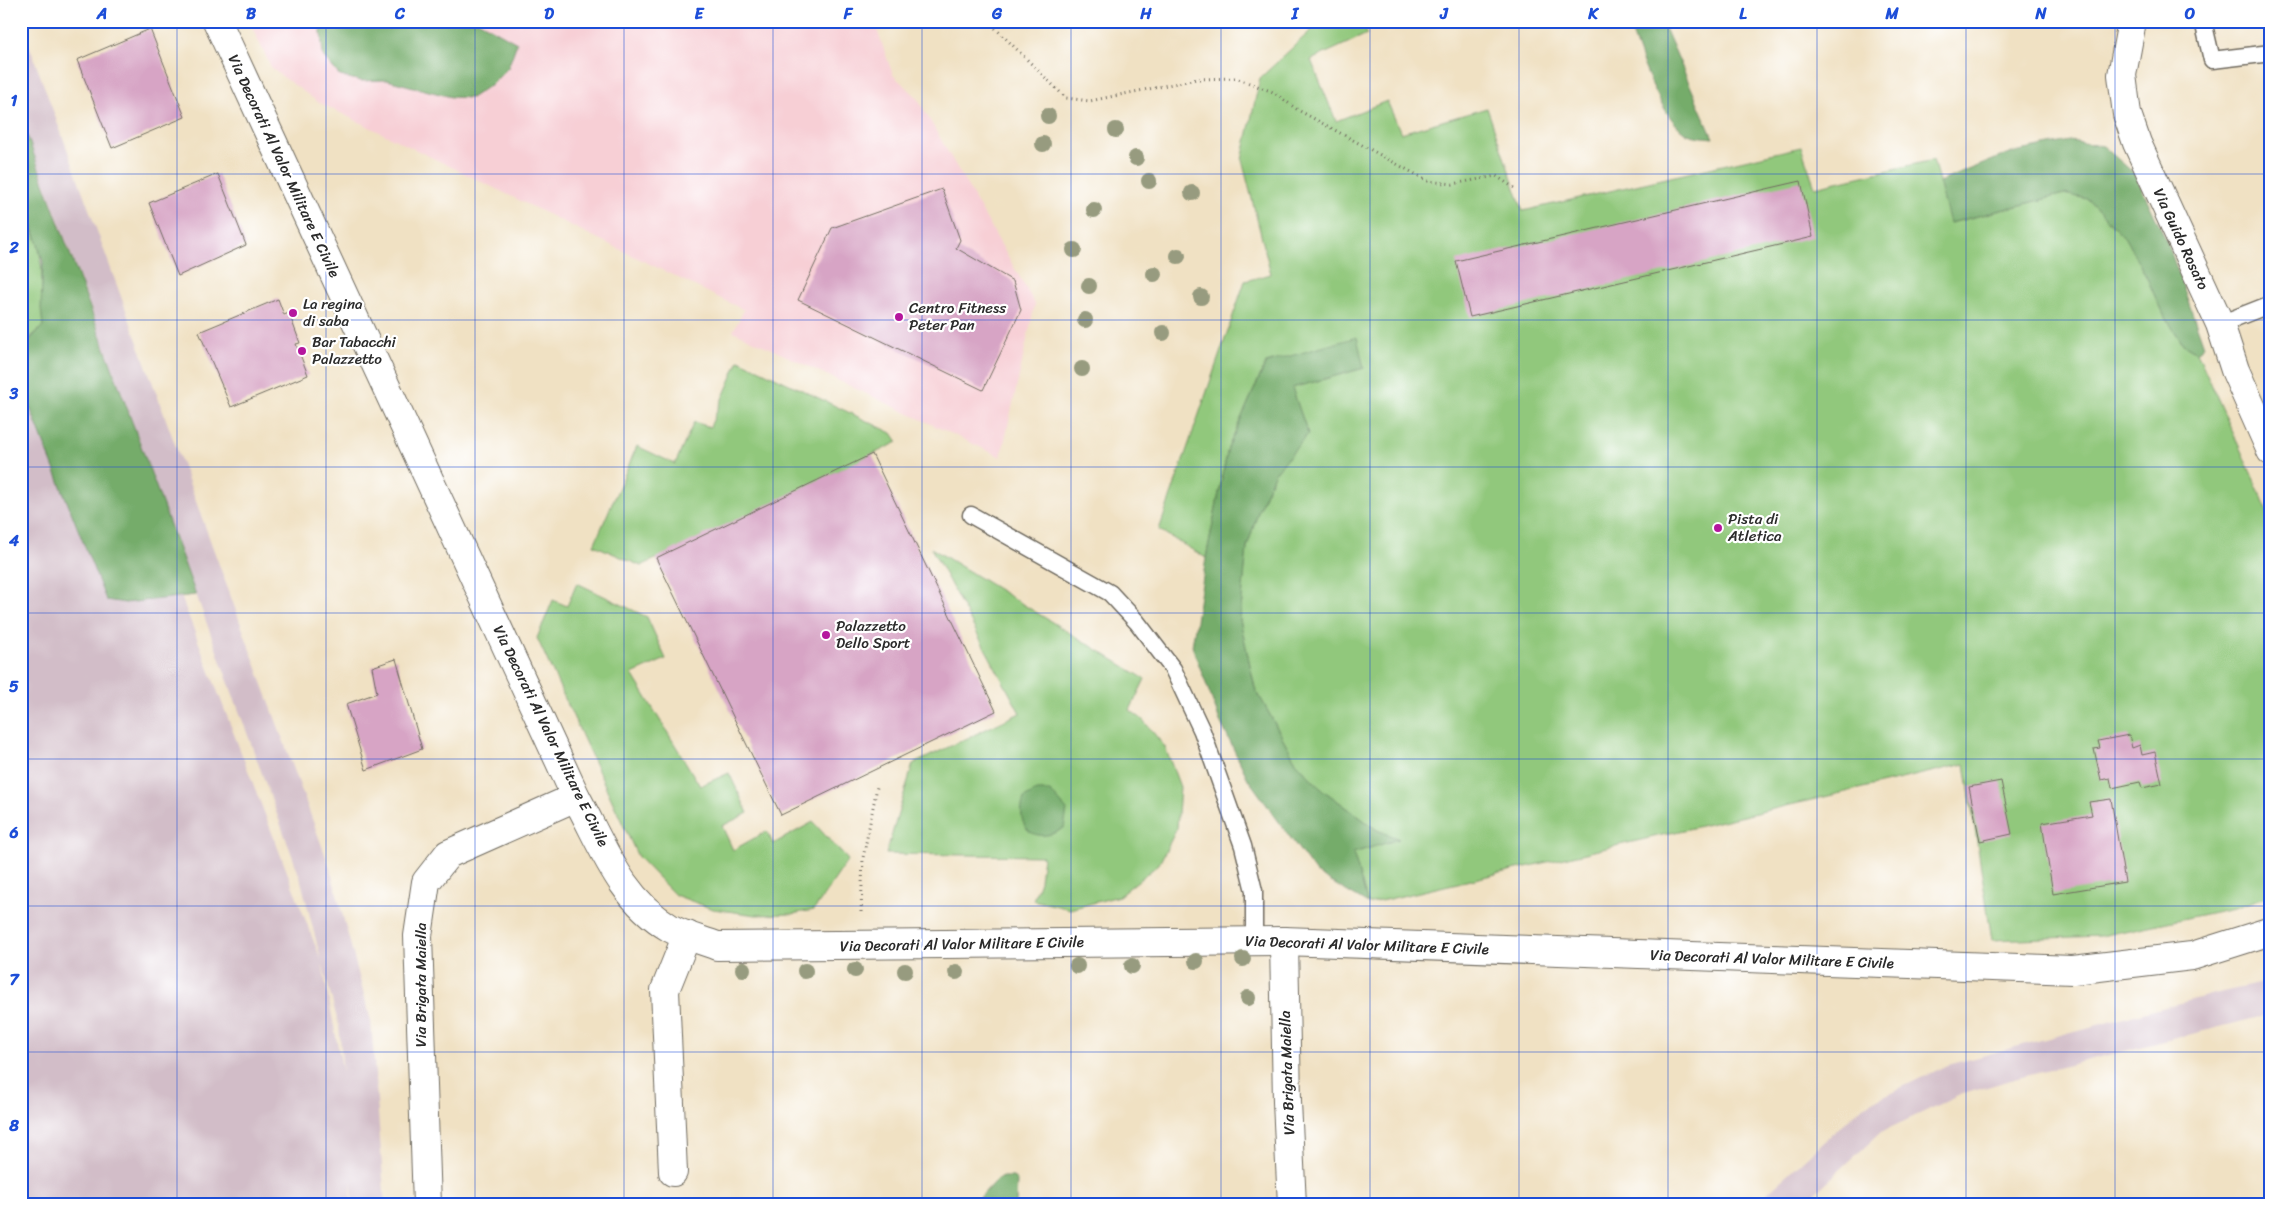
<svg xmlns="http://www.w3.org/2000/svg" width="2292" height="1226" viewBox="0 0 2292 1226" font-family="Sriracha,sans-serif">
<rect width="100%" height="100%" fill="#fff"/>
<filter id="ink" filterUnits="userSpaceOnUse"><feTurbulence type="fractalNoise" baseFrequency=".02" numOctaves="2"/><feDisplacementMap in="SourceGraphic" scale="10" xChannelSelector="R" yChannelSelector="G"/><feConvolveMatrix kernelMatrix="1 2 1 2 8 2 1 2 1" color-interpolation-filters="sRGB"/></filter>
<filter id="wash" filterUnits="userSpaceOnUse"><feTurbulence type="fractalNoise" baseFrequency=".0096" numOctaves="4" result="noise"/><feDisplacementMap in="SourceGraphic" scale="20" xChannelSelector="R" yChannelSelector="G"/><feGaussianBlur stdDeviation="1.12" result="paint"/><feColorMatrix in="noise" values="0 0 0 0 0 0 0 0 0 0 0 0 0 0 0 0 0 1.4 0 .05"/><feComposite in="paint" operator="in"/></filter>
<g filter="url(#wash)">
<rect width="100%" height="100%" fill="#f0e1c3"/>
<!-- built -->
<path fill="#f7cfd5" d="M 249,21 L 874,21 L 893,75 L 916,96 L 1035,304 L 1001,457 L 733,331 L 744,310 L 318,102 L 272,69 Z"/>
<!-- industrial -->
<g fill="#d2bdc8" fill-rule="evenodd">
<path d="M 21,23 L 330,868 L 371,1021 L 385,1205 L 353,1205 L 351,1179 L 351,1205 L 21,1205 L 21,181 L 321,960 L 300,877 L 21,118 ZM 322,963 L 339,1026 L 343,1073 L 322,964 Z"/>
<path d="M 2271,981 L 2271,1014 L 2014,1079 L 1960,1095 L 1881,1132 L 1802,1205 L 1754,1205 L 1863,1106 L 1948,1065 L 2214,994 Z"/>
</g>
<!-- green -->
<g fill="#91c87b" stroke="#5e7a53">
<path d="M 1321,21 L 1362,21 L 1367,34 L 1311,60 L 1336,121 L 1387,101 L 1401,133 L 1487,108 L 1523,211 L 1801,147 L 1815,187 L 1933,160 L 1951,223 L 2064,194 L 2088,199 L 2125,238 L 2147,278 L 2161,310 L 2183,344 L 2197,352 L 2271,518 L 2271,895 L 2234,908 L 2101,936 L 1992,940 L 1965,764 L 1368,904 L 1353,853 L 1398,839 L 1377,830 L 1320,788 L 1296,762 L 1255,688 L 1240,620 L 1247,547 L 1259,509 L 1274,474 L 1308,434 L 1292,388 L 1364,368 L 1266,363 L 1228,448 L 1206,558 L 1159,530 L 1245,281 L 1271,274 L 1242,160 L 1260,78 Z"/>
<path d="M 21,210 C 51,252 38,280 43,326 L 27,341 L 21,352 Z"/>
<path d="M 739,360 L 892,433 L 898,442 L 641,566 L 594,545 L 637,446 L 675,464 L 694,422 L 710,427 Z"/>
<path d="M 931,548 L 1145,679 L 1130,710 L 1143,720 L 1165,747 L 1180,787 L 1177,828 L 1159,864 L 1119,896 L 1070,909 L 1033,900 L 1040,881 L 1043,856 L 886,854 L 913,764 L 1020,713 Z"/>
<path d="M 577,583 L 647,617 L 666,659 L 632,674 L 700,786 L 729,773 L 748,813 L 722,826 L 733,850 L 767,831 L 773,844 L 813,822 L 848,860 L 814,910 L 792,914 L 756,915 L 713,909 L 675,895 L 638,857 L 537,638 L 553,600 L 567,606 Z"/>
</g>
<!-- forest -->
<g fill="#74ac6b" stroke="#506c4b">
<path d="M 320,21 L 478,21 L 517,43 L 508,68 L 492,84 L 471,98 L 451,97 L 387,80 L 361,81 L 340,76 L 323,56 Z"/>
<path d="M 1628,21 L 1662,21 L 1713,138 C 1705,137 1693,137 1686,133 C 1660,117 1638,51 1628,21 Z"/>
<path d="M 21,118 L 44,183 L 196,595 L 125,603 L 106,600 L 21,385 C 21,351 19,350 43,326 L 41,308 L 43,262 L 32,224 L 21,210 Z"/>
<path d="M 2070,141 L 2103,146 L 2135,174 L 2168,244 L 2204,346 L 2197,352 L 2183,344 L 2161,310 L 2147,278 L 2125,238 L 2088,199 L 2064,194 L 1950,223 L 1939,182 L 2010,153 Z"/>
<path d="M 1357,337 L 1364,368 L 1292,388 L 1308,434 L 1274,474 L 1259,509 L 1247,547 L 1240,620 L 1255,688 L 1296,762 L 1320,788 L 1377,830 L 1399,839 L 1353,853 L 1368,904 L 1316,873 L 1248,779 L 1220,721 L 1192,646 L 1206,558 L 1228,448 L 1266,363 Z"/>
<path d="M 1036,791 L 1050,791 L 1067,810 L 1064,828 C 1036,846 1014,829 1024,798 Z"/>
<path d="M 1002,1177 L 1013,1177 L 1017,1180 L 1016,1205 L 973,1205 L 995,1181 Z"/>
</g>
<g id="blocks">
<!-- building -->
<g fill="#d7a4c5">
<path d="M 150,29 L 185,117 L 112,148 L 77,60 Z"/>
<path d="M 218,174 L 246,245 L 178,276 L 149,203 Z"/>
<path d="M 1801,181 L 1813,237 L 1470,317 L 1456,261 Z"/>
<path d="M 942,189 L 960,240 L 956,248 L 1013,281 L 1021,310 L 983,390 L 798,300 L 832,228 Z"/>
<path d="M 278,299 L 284,315 L 289,313 L 300,343 L 296,344 L 308,375 L 231,407 L 199,332 Z"/>
<path d="M 872,454 L 996,711 L 781,815 L 656,558 Z"/>
<path d="M 396,659 L 422,749 L 366,770 L 346,704 L 377,693 L 372,667 Z"/>
<path d="M 2129,735 L 2132,748 L 2140,745 L 2142,755 L 2155,752 L 2162,784 L 2142,788 L 2140,782 L 2112,788 L 2110,778 L 2101,780 L 2094,749 L 2100,748 L 2098,741 Z"/>
<path d="M 2001,781 L 2012,834 L 1980,841 L 1969,787 Z"/>
<path d="M 2111,799 L 2125,882 L 2053,894 L 2042,823 L 2092,815 L 2089,802 Z"/>
</g>
</g>
</g>
<g filter="url(#ink)">
<use href="#blocks" fill-opacity="0" stroke="#706b60" stroke-width="1"/>
<g fill="none" stroke-linecap="round" stroke-linejoin="round">
<defs>
<g id="lane">
<path d="M 2203,21 L 2212,60 L 2271,53"/>
<path d="M 2220,324 L 2271,304"/>
<path d="M 971,515 L 1110,593 L 1137,622 L 1173,669 L 1202,731 L 1243,846 L 1254,891 L 1254,941"/>
</g>
<g id="street">
<path d="M 217,21 L 576,797 C 603,846 620,898 670,928 C 684,936 702,940 717,946 L 1284,941 L 2073,970 L 2192,956 L 2271,931"/>
<path d="M 1284,941 L 1287,1102 L 1292,1205"/>
<path d="M 673,1172 L 665,990 L 687,935"/>
<path d="M 427,1205 L 418,936 L 426,882 L 448,854 L 576,797"/>
</g>
<path id="secondary" d="M 2132,21 L 2122,75 L 2127,114 L 2137,143 L 2220,324 L 2235,370 L 2271,451"/>
</defs>
<!-- lane casing -->
<use href="#lane" stroke="#706b60" stroke-width="19"/>
<!-- street casing -->
<use href="#street" stroke="#706b60" stroke-width="30"/>
<!-- secondary casing -->
<use href="#secondary" stroke="#706b60" stroke-width="30"/>
<!-- path -->
<g stroke="#706b60" stroke-width="3" stroke-dasharray="1 4" stroke-linecap="butt">
<path d="M 988,21 L 1066,98 L 1090,101 L 1197,79 L 1236,78 L 1273,92 L 1298,110 L 1428,181 L 1453,184 L 1496,176 L 1516,189"/>
<path d="M 861,912 L 863,858 L 877,787"/>
</g>
<!-- lane -->
<use href="#lane" stroke="#fff" stroke-width="16"/>
<!-- street -->
<use href="#street" stroke="#fff" stroke-width="28"/>
<!-- secondary -->
<use href="#secondary" stroke="#fff" stroke-width="28"/>
</g>
<!-- trees -->
<g fill="#979b7f">
<circle cx="1048" cy="116" r="8"/>
<circle cx="1116" cy="130" r="8"/>
<circle cx="1043" cy="144" r="8"/>
<circle cx="1136" cy="158" r="8"/>
<circle cx="1149" cy="181" r="8"/>
<circle cx="1192" cy="193" r="8"/>
<circle cx="1094" cy="210" r="8"/>
<circle cx="1074" cy="250" r="8"/>
<circle cx="1178" cy="256" r="8"/>
<circle cx="1154" cy="274" r="8"/>
<circle cx="1089" cy="286" r="8"/>
<circle cx="1201" cy="297" r="8"/>
<circle cx="1085" cy="320" r="8"/>
<circle cx="1163" cy="333" r="8"/>
<circle cx="1082" cy="369" r="8"/>
<circle cx="1243" cy="959" r="8"/>
<circle cx="1196" cy="961" r="8"/>
<circle cx="1077" cy="966" r="8"/>
<circle cx="1132" cy="966" r="8"/>
<circle cx="743" cy="969" r="8"/>
<circle cx="855" cy="970" r="8"/>
<circle cx="805" cy="971" r="8"/>
<circle cx="905" cy="971" r="8"/>
<circle cx="956" cy="972" r="8"/>
<circle cx="1248" cy="998" r="8"/>
</g>
</g>
<!-- grid -->
<path fill="none" stroke="#1d4ed8" stroke-width="1" stroke-opacity="0.55" d="M 177,21 L 177,1205M 326,21 L 326,1205M 475,21 L 475,1205M 624,21 L 624,1205M 773,21 L 773,1205M 922,21 L 922,1205M 1071,21 L 1071,1205M 1221,21 L 1221,1205M 1370,21 L 1370,1205M 1519,21 L 1519,1205M 1668,21 L 1668,1205M 1817,21 L 1817,1205M 1966,21 L 1966,1205M 2115,21 L 2115,1205M 21,174 L 2271,174M 21,320 L 2271,320M 21,467 L 2271,467M 21,613 L 2271,613M 21,759 L 2271,759M 21,906 L 2271,906M 21,1052 L 2271,1052"/>
<!-- markers -->
<g fill="#b5179e" stroke="#fff" stroke-width="2">
<circle cx="293" cy="313" r="5"/>
<circle cx="899" cy="317" r="5"/>
<circle cx="302" cy="351" r="5"/>
<circle cx="1718" cy="528" r="5"/>
<circle cx="826" cy="635" r="5"/>
</g>
<g text-anchor="middle" dominant-baseline="central" stroke-width="4.5" stroke-linejoin="round" paint-order="stroke">
<!-- street labels -->
<g font-size="15" fill="#2b2b2b" stroke="#fff">
<text transform="translate(284 166) rotate(65)">Via Decorati Al Valor Militare E Civile</text>
<text transform="translate(2181 239) rotate(65)">Via Guido Rosato</text>
<text transform="translate(551 736) rotate(64)">Via Decorati Al Valor Militare E Civile</text>
<text transform="translate(962 944) rotate(-1)">Via Decorati Al Valor Militare E Civile</text>
<text transform="translate(1367 945) rotate(2)">Via Decorati Al Valor Militare E Civile</text>
<text transform="translate(1772 959) rotate(2)">Via Decorati Al Valor Militare E Civile</text>
<text transform="translate(421 985) rotate(-90)">Via Brigata Maiella</text>
<text transform="translate(1287 1073) rotate(-92)">Via Brigata Maiella</text>
</g>
<!-- poi labels -->
<g font-size="15" fill="#2b2b2b" stroke="#fff" text-anchor="start">
<text x="303" y="304">La regina<tspan x="303" dy="17">di saba</tspan></text>
<text x="909" y="308">Centro Fitness<tspan x="909" dy="17">Peter Pan</tspan></text>
<text x="312" y="342">Bar Tabacchi<tspan x="312" dy="17">Palazzetto</tspan></text>
<text x="1728" y="519">Pista di<tspan x="1728" dy="17">Atletica</tspan></text>
<text x="836" y="626">Palazzetto<tspan x="836" dy="17">Dello Sport</tspan></text>
</g>
</g>
<!-- margin -->
<rect width="2292" height="1226" fill="none" stroke="#fff" stroke-width="55"/>
<rect x="28" y="28" width="2236" height="1170" fill="none" stroke="#1d4ed8" stroke-width="2"/>
<g font-size="16" text-anchor="middle" font-weight="bold" fill="#1d4ed8">
<text x="102" y="19">A</text>
<text x="251" y="19">B</text>
<text x="400" y="19">C</text>
<text x="549" y="19">D</text>
<text x="699" y="19">E</text>
<text x="848" y="19">F</text>
<text x="997" y="19">G</text>
<text x="1146" y="19">H</text>
<text x="1295" y="19">I</text>
<text x="1444" y="19">J</text>
<text x="1593" y="19">K</text>
<text x="1743" y="19">L</text>
<text x="1892" y="19">M</text>
<text x="2041" y="19">N</text>
<text x="2190" y="19">O</text>
<text x="14" y="106">1</text>
<text x="14" y="253">2</text>
<text x="14" y="399">3</text>
<text x="14" y="546">4</text>
<text x="14" y="692">5</text>
<text x="14" y="838">6</text>
<text x="14" y="985">7</text>
<text x="14" y="1131">8</text>
</g>
</svg>
